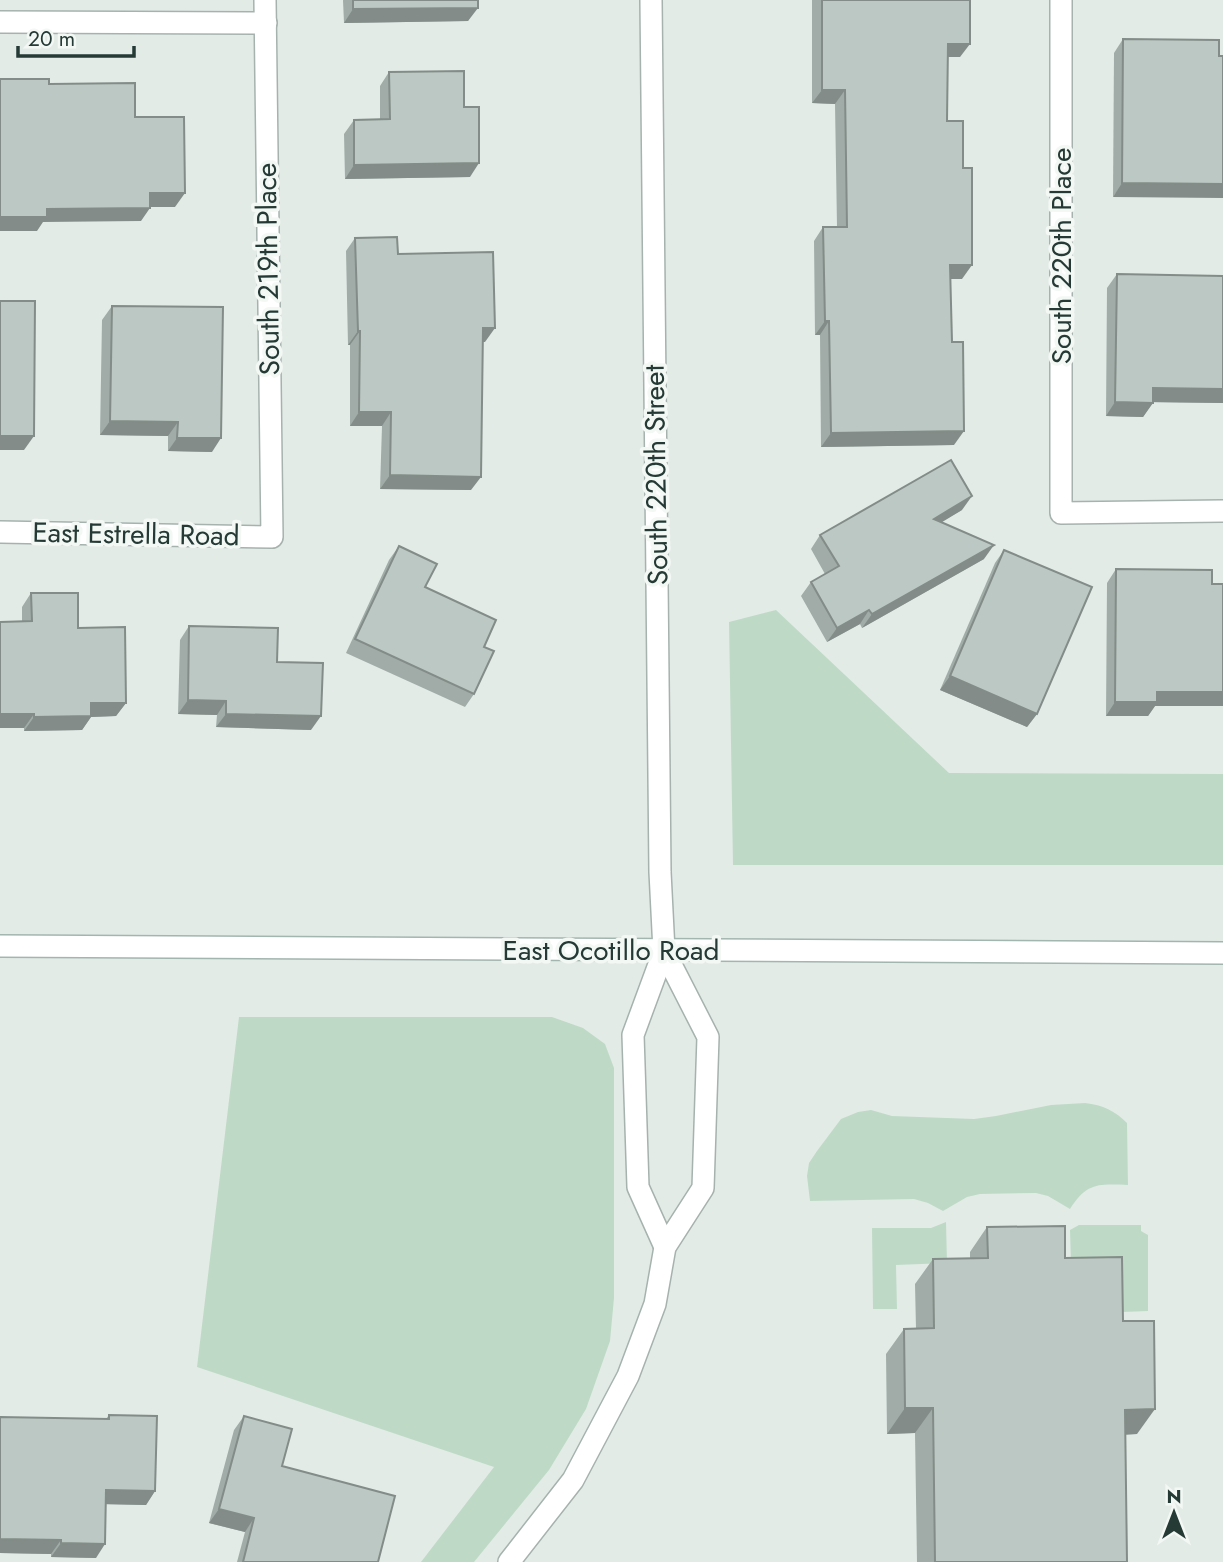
<svg xmlns="http://www.w3.org/2000/svg" width="1223" height="1562" viewBox="0 0 1223 1562" font-family="Jost,sans-serif">
<rect width="100%" height="100%" fill="#e3ebe7"/>
<!-- green -->
<g fill="#bedac6">
<path d="M 776,610 L 949,773 L 1223,774 L 1223,865 L 733,865 L 729,622 Z"/>
<path d="M 239,1017 L 552,1017 L 583,1028 L 605,1044 L 614,1068 L 614,1298 L 610,1341 L 586,1409 L 549,1470 L 474,1562 L 421,1562 L 494,1467 L 197,1367 Z"/>
<path d="M 1085,1103 C 1103,1105 1115,1111 1127,1123 L 1128,1185 C 1099,1184 1087,1182 1070,1209 L 1048,1196 L 1036,1193 L 980,1194 L 967,1197 L 943,1211 L 928,1203 L 914,1199 L 810,1201 L 807,1176 L 809,1163 L 817,1151 L 841,1119 L 858,1112 L 871,1110 L 892,1116 L 974,1119 L 996,1116 L 1051,1105 Z"/>
<path d="M 946,1222 L 947,1263 L 896,1265 L 897,1309 L 873,1309 L 872,1228 L 931,1228 Z"/>
<path d="M 1079,1225 L 1141,1225 L 1141,1231 L 1148,1235 L 1148,1311 L 1123,1312 L 1123,1263 L 1071,1263 L 1070,1230 Z"/>
</g>
<g fill="none" stroke-linecap="round" stroke-linejoin="round">
<defs>
<g id="street">
<path d="M 651,0 L 660,872 L 664,951 L 633,1035 L 638,1187 L 665,1247"/>
<path d="M 1061,0 L 1061,513 L 1223,511"/>
<path d="M 0,22 L 266,23"/>
<path d="M 0,532 L 272,537 L 265,0"/>
<path d="M 509,1562 L 573,1480 L 628,1376 L 655,1304 L 665,1247 L 703,1188 L 708,1037 L 664,951"/>
</g>
<path id="secondary" d="M 0,946 L 1223,953"/>
</defs>
<!-- street casing -->
<use href="#street" stroke="#a6b2ae" stroke-width="24"/>
<!-- secondary casing -->
<use href="#secondary" stroke="#a3b5af" stroke-width="24"/>
<!-- street -->
<use href="#street" stroke="#fff" stroke-width="21"/>
<!-- secondary -->
<use href="#secondary" stroke="#fff" stroke-width="21"/>
</g>
<!-- wall -->
<g fill="#a1aca8">
<path d="M 343,0 L 478,0 L 468,21 L 344,23 Z"/>
<path d="M 812,0 L 970,0 L 960,57 L 948,57 L 947,121 L 962,279 L 950,279 L 954,445 L 821,447 L 820,335 L 815,335 L 814,241 L 823,227 L 837,227 L 835,104 L 812,103 Z"/>
<path d="M 1123,39 L 1219,56 L 1113,197 L 1114,53 Z"/>
<path d="M 389,72 L 464,107 L 470,177 L 345,179 L 344,134 L 354,120 L 380,119 L 380,86 Z"/>
<path d="M 355,238 L 398,254 L 485,342 L 483,342 L 471,490 L 380,489 L 382,426 L 350,426 L 350,345 L 348,345 L 346,251 Z"/>
<path d="M 1117,274 L 1223,403 L 1153,402 L 1143,417 L 1106,416 L 1107,288 Z"/>
<path d="M 112,306 L 212,452 L 168,451 L 168,436 L 100,435 L 102,320 Z"/>
<path d="M 962,510 L 941,522 L 984,559 L 862,628 L 860,624 L 827,642 L 801,596 L 811,582 L 825,574 L 811,549 L 820,535 Z"/>
<path d="M 399,546 L 425,587 L 484,647 L 474,694 L 465,707 L 346,653 L 389,560 Z"/>
<path d="M 1004,550 L 1037,714 L 1027,727 L 940,690 L 995,563 Z"/>
<path d="M 1116,569 L 1212,584 L 1223,706 L 1155,706 L 1148,716 L 1106,716 L 1107,583 Z"/>
<path d="M 31,593 L 78,628 L 126,703 L 116,716 L 91,717 L 82,730 L 24,731 L 24,728 L 0,728 L 0,622 L 22,621 L 22,607 Z"/>
<path d="M 189,626 L 277,662 L 311,730 L 216,727 L 217,715 L 178,714 L 180,640 Z"/>
<path d="M 987,1227 L 1065,1258 L 1123,1321 L 1137,1434 L 1125,1435 L 1127,1562 L 917,1562 L 915,1433 L 887,1434 L 886,1354 L 904,1329 L 916,1329 L 915,1284 L 933,1259 L 970,1258 L 970,1252 Z"/>
<path d="M 109,1415 L 155,1491 L 146,1505 L 106,1504 L 96,1558 L 51,1557 L 51,1554 L 0,1553 L 0,1417 L 106,1419 Z"/>
<path d="M 244,1416 L 282,1466 L 378,1562 L 237,1562 L 245,1532 L 209,1523 L 234,1430 Z"/>
</g>
<!-- shaded-wall -->
<g fill="#838c88">
<path d="M 478,8 L 468,21 L 344,23 L 353,9 Z"/>
<path d="M 948,44 L 970,44 L 960,57 L 938,57 Z"/>
<path d="M 822,90 L 845,90 L 835,104 L 812,103 Z"/>
<path d="M 479,163 L 470,177 L 345,179 L 354,165 Z"/>
<path d="M 1122,183 L 1223,184 L 1223,198 L 1113,197 Z"/>
<path d="M 150,193 L 185,193 L 175,207 L 141,207 Z"/>
<path d="M 150,208 L 141,221 L 43,222 L 37,231 L 0,231 L 0,217 L 47,209 Z"/>
<path d="M 950,265 L 972,265 L 962,279 L 940,279 Z"/>
<path d="M 825,321 L 829,321 L 820,335 L 815,335 Z"/>
<path d="M 483,328 L 495,328 L 485,342 L 473,342 Z"/>
<path d="M 358,331 L 360,331 L 350,345 L 348,345 Z"/>
<path d="M 1153,388 L 1223,389 L 1223,403 L 1143,402 Z"/>
<path d="M 1115,402 L 1153,403 L 1143,417 L 1106,416 Z"/>
<path d="M 359,412 L 391,412 L 382,426 L 350,426 Z"/>
<path d="M 110,421 L 178,422 L 168,436 L 100,435 Z"/>
<path d="M 964,431 L 954,445 L 821,447 L 831,433 Z"/>
<path d="M 0,436 L 34,436 L 24,450 L 0,450 Z"/>
<path d="M 177,438 L 221,438 L 212,452 L 168,451 Z"/>
<path d="M 390,475 L 481,477 L 471,490 L 380,489 Z"/>
<path d="M 972,496 L 962,510 L 924,533 L 934,519 Z"/>
<path d="M 994,545 L 984,559 L 862,628 L 872,614 Z"/>
<path d="M 869,610 L 860,624 L 827,642 L 837,628 Z"/>
<path d="M 950,676 L 1037,714 L 1027,727 L 940,690 Z"/>
<path d="M 1157,692 L 1223,692 L 1223,706 L 1155,706 L 1148,716 L 1106,716 L 1115,702 Z"/>
<path d="M 188,700 L 226,701 L 217,715 L 178,714 Z"/>
<path d="M 91,703 L 126,703 L 116,716 L 91,717 L 82,730 L 24,731 L 34,717 Z"/>
<path d="M 0,714 L 34,714 L 24,728 L 0,728 Z"/>
<path d="M 226,714 L 321,716 L 311,730 L 216,727 Z"/>
<path d="M 905,1408 L 933,1408 L 915,1433 L 887,1434 Z"/>
<path d="M 1155,1409 L 1137,1434 L 1107,1435 L 1125,1410 Z"/>
<path d="M 106,1490 L 155,1491 L 146,1505 L 97,1504 Z"/>
<path d="M 219,1509 L 254,1518 L 245,1532 L 209,1523 Z"/>
<path d="M 0,1539 L 61,1540 L 51,1554 L 0,1553 Z"/>
<path d="M 61,1543 L 105,1544 L 96,1558 L 51,1557 Z"/>
</g>
<!-- building -->
<g fill="#bbc8c3" stroke="#838c88" stroke-width="2">
<path d="M 353,0 L 478,0 L 478,8 L 353,9 Z"/>
<path d="M 822,0 L 970,0 L 970,44 L 948,44 L 947,121 L 963,121 L 963,168 L 972,168 L 972,265 L 950,265 L 952,342 L 963,342 L 964,431 L 831,433 L 829,321 L 825,321 L 823,227 L 847,227 L 845,90 L 822,90 Z"/>
<path d="M 1123,39 L 1219,40 L 1219,56 L 1223,56 L 1223,184 L 1122,183 Z"/>
<path d="M 464,71 L 464,107 L 479,107 L 479,163 L 354,165 L 354,120 L 390,119 L 389,72 Z"/>
<path d="M 0,79 L 49,79 L 49,84 L 135,83 L 135,117 L 184,117 L 185,193 L 150,193 L 150,208 L 47,209 L 47,217 L 0,217 Z"/>
<path d="M 397,237 L 398,254 L 493,252 L 495,328 L 483,328 L 481,477 L 390,475 L 391,412 L 359,412 L 360,331 L 358,331 L 355,238 Z"/>
<path d="M 1117,274 L 1223,276 L 1223,389 L 1153,388 L 1153,403 L 1115,402 Z"/>
<path d="M 0,301 L 35,301 L 34,436 L 0,436 Z"/>
<path d="M 112,306 L 223,307 L 221,438 L 177,438 L 178,422 L 110,421 Z"/>
<path d="M 951,460 L 972,496 L 934,519 L 994,545 L 872,614 L 869,610 L 837,628 L 811,582 L 839,566 L 820,535 Z"/>
<path d="M 399,546 L 437,564 L 425,587 L 496,620 L 484,647 L 494,651 L 474,694 L 355,639 Z"/>
<path d="M 1004,550 L 1092,587 L 1037,714 L 950,676 Z"/>
<path d="M 1116,569 L 1212,570 L 1212,584 L 1223,584 L 1223,692 L 1157,692 L 1157,702 L 1115,702 Z"/>
<path d="M 31,593 L 78,593 L 78,628 L 125,627 L 126,703 L 91,703 L 91,716 L 34,717 L 34,714 L 0,714 L 0,622 L 32,621 Z"/>
<path d="M 189,626 L 278,628 L 277,662 L 323,663 L 321,716 L 226,714 L 226,701 L 188,700 Z"/>
<path d="M 1065,1226 L 1065,1258 L 1122,1257 L 1123,1321 L 1154,1321 L 1155,1409 L 1125,1410 L 1127,1562 L 935,1562 L 933,1408 L 905,1408 L 904,1329 L 934,1328 L 933,1259 L 988,1258 L 987,1227 Z"/>
<path d="M 109,1415 L 157,1416 L 155,1491 L 106,1490 L 105,1544 L 61,1543 L 61,1540 L 0,1539 L 0,1417 L 109,1419 Z"/>
<path d="M 244,1416 L 292,1429 L 282,1466 L 395,1496 L 378,1562 L 243,1562 L 254,1518 L 219,1509 Z"/>
</g>
<g text-anchor="middle" dominant-baseline="central" stroke-width="7" stroke-linejoin="round" paint-order="stroke">
<!-- street labels -->
<g font-size="28" fill="#253a34" stroke="#f3f8f5">
<text transform="translate(1061 256) rotate(-90)">South 220th Place</text>
<text transform="translate(268 269) rotate(-91)">South 219th Place</text>
<text transform="translate(656 475) rotate(-91)">South 220th Street</text>
<text transform="translate(136 534) rotate(1)">East Estrella Road</text>
<text x="611" y="950">East Ocotillo Road</text>
</g>
</g>
<!-- north arrow -->
<g transform="translate(1174 1513)" stroke="#f3f8f5" stroke-width="5" paint-order="stroke">
<path d="M0-5L12 26L0 18L-12 26Z" fill="#253a34"/>
<text y="-10" font-size="19" font-weight="bold" text-anchor="middle" fill="#253a34">N</text>
</g>
<!-- scale -->
<path d="M18 46v10h116v-10" fill="none" stroke="#253a34" stroke-width="3.5"/>
<text x="28" y="46" font-size="21" fill="#253a34" stroke="#f3f8f5" stroke-width="5" paint-order="stroke">20 m</text>
</svg>
